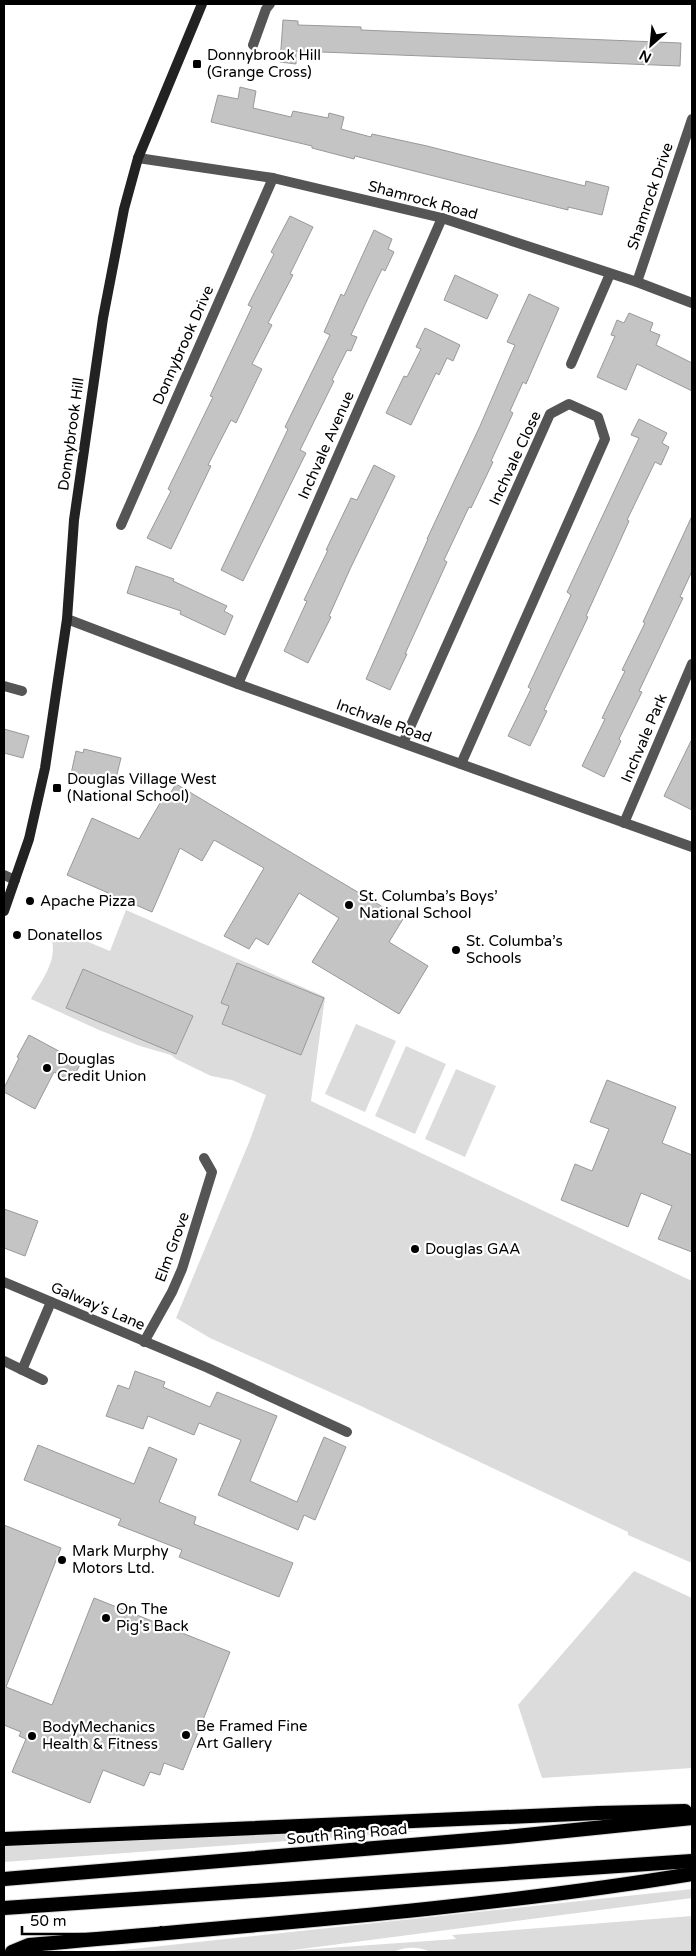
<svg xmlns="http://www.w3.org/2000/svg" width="696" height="1956" viewBox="0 0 696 1956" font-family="'Varela Round',sans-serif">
<rect width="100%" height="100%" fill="#fff"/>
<!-- green -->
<g fill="#dcdcdc">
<path d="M 126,910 L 325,997 L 311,1101 L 692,1281 L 692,1563 L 628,1535 L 628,1532 L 363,1407 L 210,1338 L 176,1318 L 250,1140 L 266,1095 L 232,1080 L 211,1076 L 176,1059 L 171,1055 L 140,1046 L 99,1030 L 31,999 C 41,982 57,961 52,941 L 57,932 L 62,931 L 110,951 Z"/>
<path d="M 356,1024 L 396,1041 L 365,1112 L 325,1094 Z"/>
<path d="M 406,1046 L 446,1064 L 415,1134 L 375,1116 Z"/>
<path d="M 456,1069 L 496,1086 L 465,1157 L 425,1139 Z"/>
<path d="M 634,1571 L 692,1598 L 692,1768 L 542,1778 L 518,1705 Z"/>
<path d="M 421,1831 L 4,1862 L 4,1845 L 249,1835 Z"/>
<path d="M 692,1889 L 692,1898 L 286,1951 L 456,1939 L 452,1935 L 692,1916 L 692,1952 L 430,1952 C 418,1946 405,1947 393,1952 L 105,1952 Z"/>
</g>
<!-- building -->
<g fill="#c4c4c4" stroke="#999">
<path d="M 283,20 L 298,21 L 298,25 L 361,27 L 361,30 L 681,43 L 680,66 L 296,51 L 296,64 L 280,62 Z"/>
<path d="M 240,87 L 256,91 L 253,108 L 291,117 L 293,111 L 328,118 L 329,113 L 344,117 L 341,129 L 371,137 L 372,134 L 427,146 L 585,186 L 586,181 L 609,187 L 602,215 L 568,207 L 568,210 L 355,156 L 354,159 L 312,148 L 312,146 L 211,122 L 218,95 L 238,99 Z"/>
<path d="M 290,216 L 313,227 L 290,274 L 293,275 L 268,323 L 272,325 L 252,364 L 262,369 L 236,423 L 231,420 L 208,465 L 211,466 L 171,549 L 147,538 L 171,491 L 168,489 L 213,397 L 210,396 L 252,307 L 248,305 L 274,254 L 271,252 Z"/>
<path d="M 374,230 L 392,239 L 388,249 L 394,252 L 385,271 L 382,269 L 369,296 L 351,335 L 357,337 L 351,351 L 347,350 L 332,380 L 334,381 L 300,450 L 306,453 L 243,581 L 221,570 L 288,429 L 285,427 L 330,335 L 324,332 L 341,294 L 344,296 Z"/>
<path d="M 455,275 L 498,295 L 487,319 L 444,300 Z"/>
<path d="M 529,294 L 559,308 L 526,384 L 523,382 L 510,411 L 513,413 L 491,461 L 493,462 L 471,508 L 469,507 L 444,560 L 447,562 L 405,654 L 407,654 L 390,690 L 366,679 L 428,539 L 427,539 L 480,426 L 515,345 L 507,342 Z"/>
<path d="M 629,313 L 653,323 L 650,331 L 660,335 L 656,345 L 692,363 L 692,391 L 637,364 L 626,390 L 597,377 L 615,336 L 611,335 L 617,320 L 624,323 Z"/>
<path d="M 425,328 L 460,345 L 453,361 L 447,358 L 439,375 L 436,373 L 411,425 L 386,413 L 404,376 L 407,377 L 421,349 L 416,347 Z"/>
<path d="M 639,419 L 667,433 L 662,443 L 669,447 L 661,465 L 655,462 L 627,520 L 629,521 L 586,616 L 588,617 L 544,710 L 547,711 L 530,746 L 508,736 L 531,689 L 528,687 L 571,595 L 567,592 L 639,438 L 631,435 Z"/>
<path d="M 374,465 L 395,476 L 351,567 L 329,616 L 331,617 L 308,663 L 284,651 L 307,601 L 304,600 L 328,550 L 326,550 L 351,498 L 357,500 Z"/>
<path d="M 692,516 L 692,571 L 680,597 L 683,598 L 639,691 L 642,692 L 619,739 L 621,741 L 604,777 L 582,766 L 605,719 L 602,718 L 625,671 L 622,670 L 645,623 L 643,622 Z"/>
<path d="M 136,566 L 174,579 L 173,581 L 227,606 L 224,611 L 233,616 L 225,635 L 180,614 L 181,611 L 127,593 Z"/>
<path d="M 4,729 L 29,736 L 23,758 L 4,753 Z"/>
<path d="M 692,739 L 692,810 L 664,796 Z"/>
<path d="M 84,749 L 121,758 L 114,786 L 78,778 L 79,776 L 71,774 L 76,751 L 83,753 Z"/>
<path d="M 176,784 L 403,919 L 389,942 L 428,966 L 399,1014 L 312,962 L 339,918 L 299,893 L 268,945 L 256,938 L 249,949 L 224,936 L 264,868 L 214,840 L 202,861 L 180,848 L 152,912 L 67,875 L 92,818 L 139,839 L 163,798 L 166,800 Z"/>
<path d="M 237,963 L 324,998 L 301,1055 L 222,1024 L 229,1006 L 221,1003 Z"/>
<path d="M 83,969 L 193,1016 L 176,1054 L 66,1008 Z"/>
<path d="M 29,1035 L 81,1063 L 71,1081 L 54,1072 L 35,1109 L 4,1092 L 4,1088 L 19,1058 L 17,1057 Z"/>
<path d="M 607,1080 L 676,1107 L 662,1143 L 692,1155 L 692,1252 L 658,1239 L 672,1206 L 641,1193 L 628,1227 L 561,1200 L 575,1164 L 592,1171 L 609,1129 L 590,1122 Z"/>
<path d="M 4,1209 L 38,1221 L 25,1256 L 4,1248 Z"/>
<path d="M 135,1371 L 165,1382 L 163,1387 L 210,1407 L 217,1392 L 277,1416 L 250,1481 L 297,1502 L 324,1437 L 346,1447 L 315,1520 L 304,1515 L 298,1530 L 218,1495 L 241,1440 L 199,1423 L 194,1435 L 148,1416 L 143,1429 L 106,1416 L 118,1385 L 129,1389 Z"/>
<path d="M 38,1445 L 134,1484 L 149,1447 L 177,1459 L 159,1502 L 196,1517 L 194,1524 L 293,1563 L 279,1597 L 179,1557 L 182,1550 L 118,1525 L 121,1519 L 24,1480 Z"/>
<path d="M 4,1525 L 61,1548 L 6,1687 L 52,1705 L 94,1598 L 230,1652 L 183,1770 L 164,1763 L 160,1775 L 150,1772 L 144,1786 L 103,1770 L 90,1803 L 12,1772 L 26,1739 L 19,1736 L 21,1732 L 4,1725 Z"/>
</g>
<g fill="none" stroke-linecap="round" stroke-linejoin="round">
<defs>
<g id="trunk">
<path d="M 4,1839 L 598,1813 L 685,1811"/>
<path d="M 4,1879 L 507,1837 L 692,1818"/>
<path d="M 4,1908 L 692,1861"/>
<path d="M 12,1952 L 29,1945 C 250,1925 473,1910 692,1874"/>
</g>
</defs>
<!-- trunk casing -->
<use href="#trunk" stroke="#dbdbdb" stroke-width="16"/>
<!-- minor -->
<g stroke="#555" stroke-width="10">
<path d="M 253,45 L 266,9 L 270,4"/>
<path d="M 138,158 L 273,178 L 442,218 L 637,282 L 692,303"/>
<path d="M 637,282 L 692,119"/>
<path d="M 571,364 L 610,274"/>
<path d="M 121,525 L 273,178"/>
<path d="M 67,619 L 238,684 L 692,847"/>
<path d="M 238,684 L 442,218"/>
<path d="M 4,686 L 22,691"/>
<path d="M 403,743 L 550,414 L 569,404 L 598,417 L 605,439 L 461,764"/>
<path d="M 624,823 L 692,664"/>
<path d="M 4,875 L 15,880"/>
<path d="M 4,1282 L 208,1368 L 347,1432"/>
<path d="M 144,1342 L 172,1292 L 182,1269 L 212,1172 L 204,1158"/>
<path d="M 4,1361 L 43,1380"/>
<path d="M 22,1370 L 51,1302"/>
</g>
<!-- secondary -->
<path stroke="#222" stroke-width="10" d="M 4,911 L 29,839 L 45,768 L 67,619 L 74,520 L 103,318 L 124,209 L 138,158 L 202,4"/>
<!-- trunk -->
<use href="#trunk" stroke="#000" stroke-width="14"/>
</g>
<!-- markers -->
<g fill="#000" stroke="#fff" stroke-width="2">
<rect x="192" y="59" width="10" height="10" rx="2.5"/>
<rect x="52" y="783" width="10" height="10" rx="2.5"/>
<circle cx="30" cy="901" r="5"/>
<circle cx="349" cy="905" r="5"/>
<circle cx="17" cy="935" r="5"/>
<circle cx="456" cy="950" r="5"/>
<circle cx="47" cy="1068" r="5"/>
<circle cx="415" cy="1249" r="5"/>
<circle cx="62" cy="1560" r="5"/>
<circle cx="106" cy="1618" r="5"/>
<circle cx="186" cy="1735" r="5"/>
<circle cx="32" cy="1736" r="5"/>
</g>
<g text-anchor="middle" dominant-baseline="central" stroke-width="4.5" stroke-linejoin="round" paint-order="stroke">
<!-- poi labels -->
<g font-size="15" fill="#000" stroke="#fff" text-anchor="start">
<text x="207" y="55">Donnybrook Hill<tspan x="207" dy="17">(Grange Cross)</tspan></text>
<text x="67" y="779">Douglas Village West<tspan x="67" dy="17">(National School)</tspan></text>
<text x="359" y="896">St. Columba’s Boys’<tspan x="359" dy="17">National School</tspan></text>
<text x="40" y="901">Apache Pizza</text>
<text x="27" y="935">Donatellos</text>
<text x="466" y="941">St. Columba’s<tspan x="466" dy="17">Schools</tspan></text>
<text x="57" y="1059">Douglas<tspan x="57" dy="17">Credit Union</tspan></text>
<text x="425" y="1249">Douglas GAA</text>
<text x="72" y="1551">Mark Murphy<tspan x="72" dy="17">Motors Ltd.</tspan></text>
<text x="116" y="1609">On The<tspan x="116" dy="17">Pig's Back</tspan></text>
<text x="196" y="1726">Be Framed Fine<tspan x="196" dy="17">Art Gallery</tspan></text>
<text x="42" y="1727">BodyMechanics<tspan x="42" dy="17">Health &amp; Fitness</tspan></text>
</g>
<!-- street labels -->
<g font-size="15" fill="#000" stroke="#fff">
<text transform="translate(650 196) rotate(-71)">Shamrock Drive</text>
<text transform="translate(423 200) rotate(15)">Shamrock Road</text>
<text transform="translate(183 345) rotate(-66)">Donnybrook Drive</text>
<text transform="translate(71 434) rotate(-82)">Donnybrook Hill</text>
<text transform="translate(326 445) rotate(-66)">Inchvale Avenue</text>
<text transform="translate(515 458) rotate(-65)">Inchvale Close</text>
<text transform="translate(384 721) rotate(20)">Inchvale Road</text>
<text transform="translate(644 738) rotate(-67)">Inchvale Park</text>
<text transform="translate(172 1247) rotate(-70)">Elm Grove</text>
<text transform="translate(98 1306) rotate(23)">Galway's Lane</text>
<text transform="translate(347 1834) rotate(-5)">South Ring Road</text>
</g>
</g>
<!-- border -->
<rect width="696" height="1956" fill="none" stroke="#000000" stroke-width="10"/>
<!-- north arrow -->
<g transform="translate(651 45) rotate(207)" stroke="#ffffff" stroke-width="4" paint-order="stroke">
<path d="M0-4L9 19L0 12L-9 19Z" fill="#000000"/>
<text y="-8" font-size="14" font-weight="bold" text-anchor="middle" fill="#000000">N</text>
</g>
<!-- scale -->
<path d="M22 1926v8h139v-8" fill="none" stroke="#000000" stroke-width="2.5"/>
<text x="30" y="1926" font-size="15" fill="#000000" stroke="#ffffff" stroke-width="4" paint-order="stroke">50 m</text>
</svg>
